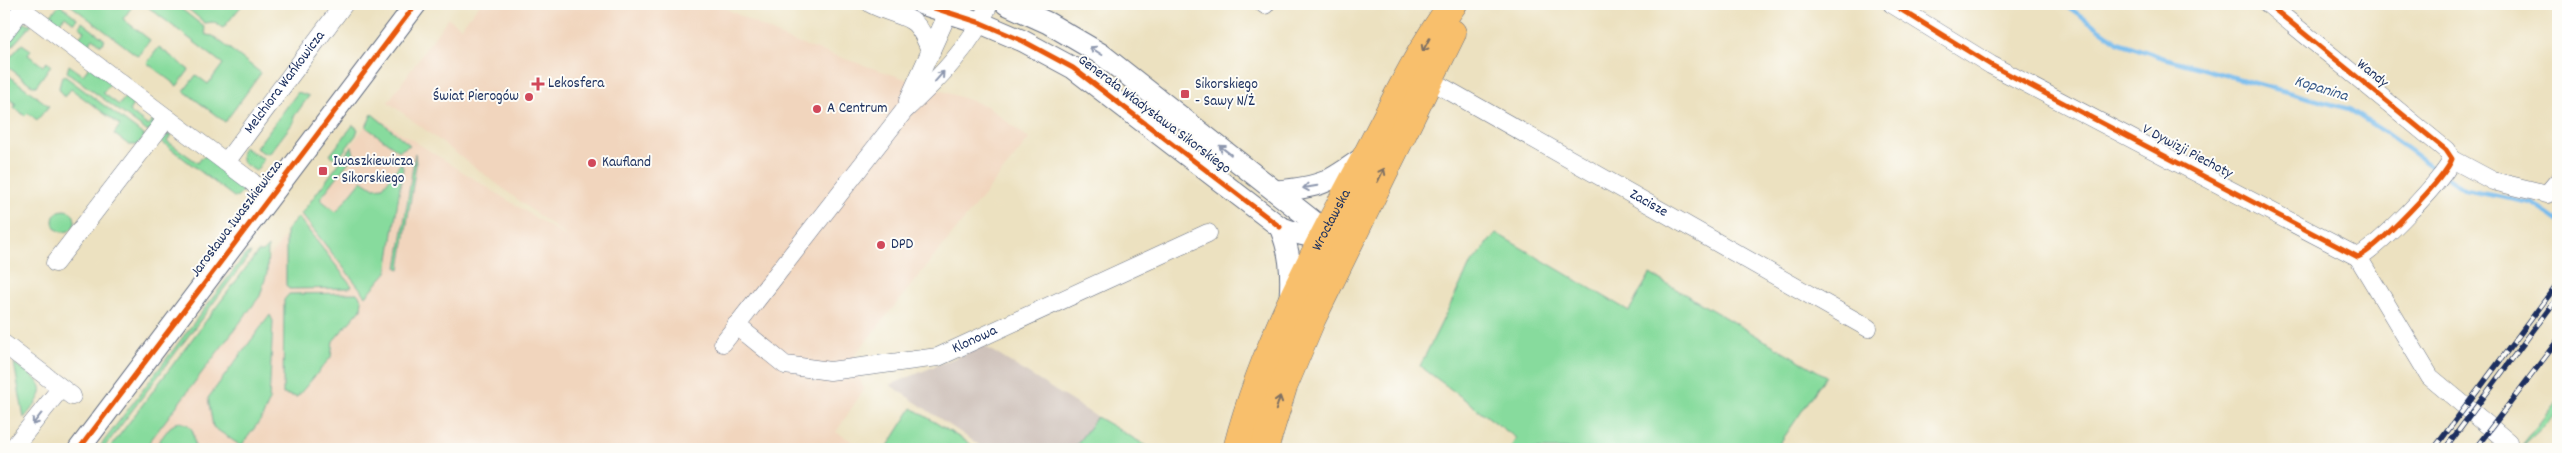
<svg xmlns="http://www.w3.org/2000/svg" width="2562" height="453" viewBox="0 0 2562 453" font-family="Dekko,sans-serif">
<rect width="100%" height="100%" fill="#fdfcf7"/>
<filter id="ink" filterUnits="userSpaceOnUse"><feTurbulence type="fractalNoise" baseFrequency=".02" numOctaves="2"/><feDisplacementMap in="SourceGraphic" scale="10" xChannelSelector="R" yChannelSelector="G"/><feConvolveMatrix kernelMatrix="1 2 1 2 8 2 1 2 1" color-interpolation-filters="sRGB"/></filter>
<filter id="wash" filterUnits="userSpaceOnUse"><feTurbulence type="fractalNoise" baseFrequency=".0096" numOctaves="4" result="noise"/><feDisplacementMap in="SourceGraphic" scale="20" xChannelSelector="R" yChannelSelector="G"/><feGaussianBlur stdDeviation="1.12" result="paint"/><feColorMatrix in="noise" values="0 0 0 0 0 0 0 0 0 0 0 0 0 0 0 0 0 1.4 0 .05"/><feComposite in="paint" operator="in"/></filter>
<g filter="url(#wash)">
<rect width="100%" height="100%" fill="#ece1c0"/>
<!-- built -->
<path fill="#f1d5bd" d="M 480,4 L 717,4 L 788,40 L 987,106 L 1029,139 L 851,360 L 864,389 L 836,432 L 866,449 L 125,449 L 308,206 L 373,115 L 574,242 L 388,102 L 448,18 L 461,27 Z"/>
<!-- industrial -->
<path fill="#cec1ba" d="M 981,344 L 1097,417 L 1073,449 L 985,449 L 890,385 L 964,354 Z"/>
<!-- green -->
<g fill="#87db9d" stroke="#51857e">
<path d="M 69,4 L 134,4 L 123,19 L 150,40 L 138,56 Z"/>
<path d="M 144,4 L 175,4 L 204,27 L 206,35 L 213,36 L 261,73 L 225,122 L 184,91 L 196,75 L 208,84 L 223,64 Z"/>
<path d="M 182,4 L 243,4 L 223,28 L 213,22 L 205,23 Z"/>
<path d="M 60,5 L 77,18 L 74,23 L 65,16 L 57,25 L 48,17 Z"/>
<path d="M 82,22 L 105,40 L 101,45 L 93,38 L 86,47 L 78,40 L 84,31 L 79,27 Z"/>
<path d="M 23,23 L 32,24 L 4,55 C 4,42 10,28 23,23 Z"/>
<path d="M 22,44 L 31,50 L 28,55 L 43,66 L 47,62 L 51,65 L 36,86 L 33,86 L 4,64 Z"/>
<path d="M 159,47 L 189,70 L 177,86 L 147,63 Z"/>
<path d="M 69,65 L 83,75 L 90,66 L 111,83 L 103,93 L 119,105 L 127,95 L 135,101 L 129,111 L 148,126 L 153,120 L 154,125 L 148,132 L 67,72 Z"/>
<path d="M 4,72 L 49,106 L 37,120 L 28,113 L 25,116 L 14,107 L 16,104 L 5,96 L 4,97 Z"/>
<path d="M 62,76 L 66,77 L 145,136 L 137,145 L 129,145 L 114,134 L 120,125 L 71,89 L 64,97 L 59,88 Z"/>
<path d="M 298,92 L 309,96 L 293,118 L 295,120 L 270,153 L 264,153 L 256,148 Z"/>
<path d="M 372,114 L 410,145 L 399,151 L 366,127 Z"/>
<path d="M 353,125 L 358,129 L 356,135 L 337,160 L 330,155 Z"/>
<path d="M 166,135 L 172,135 L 167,141 L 198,163 L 202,157 L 208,156 L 244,187 L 238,197 L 234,197 L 158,139 Z"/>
<path d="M 352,146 L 354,155 L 320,199 L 336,212 L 362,180 L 374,188 L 383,187 L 401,163 L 403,168 L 387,272 L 366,296 L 301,214 Z"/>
<path d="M 243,147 L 264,159 L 256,171 L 243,163 L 241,156 Z"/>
<path d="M 415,153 L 416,165 L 400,269 L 397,268 Z"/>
<circle cx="64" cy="221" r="11"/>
<path d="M 298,217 L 352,286 L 349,288 L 289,289 L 286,285 L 286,231 Z"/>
<path d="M 1496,233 L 1629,311 L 1650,274 L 1826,376 L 1776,449 L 1510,449 L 1516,438 L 1420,366 L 1470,265 Z"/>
<path d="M 268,247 L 267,273 L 260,296 L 144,449 L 109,449 L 258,252 L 263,252 Z"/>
<path d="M 251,253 L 103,449 L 98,449 L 246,254 Z"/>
<path d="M 357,293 L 362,300 L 361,309 L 333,341 L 331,357 L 297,397 L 283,394 L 284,300 L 289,294 Z"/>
<path d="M 270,315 L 273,321 L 269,402 L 262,418 L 241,446 L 213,427 L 208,398 Z"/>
<path d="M 14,363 C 46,386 51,386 24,418 Z"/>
<path d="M 2558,399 L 2558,413 L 2519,449 Z"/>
<path d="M 912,408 L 978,449 L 886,449 Z"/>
<path d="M 1097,417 L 1152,449 L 1073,449 Z"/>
<path d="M 178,422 C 195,423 194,436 195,449 L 153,449 L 170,427 Z"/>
</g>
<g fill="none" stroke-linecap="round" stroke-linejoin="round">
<!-- stream -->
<g stroke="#76bbed" stroke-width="4.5">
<path d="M 2064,4 L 2118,42 L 2164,58 L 2349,109 L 2384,132 L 2439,172"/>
<path d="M 2445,176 L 2465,190 L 2532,203 L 2558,221"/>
</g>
</g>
</g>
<g filter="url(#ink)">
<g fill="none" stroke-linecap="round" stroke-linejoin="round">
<defs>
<g id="minor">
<path d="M 871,4 C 907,22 915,9 931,53"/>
<path d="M 1264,4 L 1265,5"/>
<path d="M 1892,4 L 1991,65 L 2358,257 C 2376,249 2446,177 2452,159 L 2446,150 L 2268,4"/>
<path d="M 22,9 L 252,182 L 268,198"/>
<path d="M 4,33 L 22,9 L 21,4"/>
<path id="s1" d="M 1430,80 L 1868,328"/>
<path d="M 908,101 L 952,4"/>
<path d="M 2452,159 L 2493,181 L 2547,194 L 2558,181"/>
<path id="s2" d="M 226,162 L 344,4"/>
<path d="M 2358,257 L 2430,377 L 2508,442 L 2507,449"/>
<path d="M 55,263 L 167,118"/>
<path id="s3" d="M 736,325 L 785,365 L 830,371 L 938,357 L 1208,233"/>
<path d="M 723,343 L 904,111 C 937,80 972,46 989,4"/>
<path d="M 4,344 L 72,396"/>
<path d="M 12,449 L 61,388"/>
</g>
<g id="tertiary">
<path d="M 922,4 L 981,23 L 1023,41 L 1073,68 L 1280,227 C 1300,235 1315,240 1337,234"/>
<path d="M 1006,4 L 1048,23 L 1101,54 L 1313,221 L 1326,248"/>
<path d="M 1277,191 C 1323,187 1329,182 1365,156"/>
<path d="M 1280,227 C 1290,251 1292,272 1290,298"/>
<path d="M 79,449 L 416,4"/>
</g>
<g id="primary">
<path id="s4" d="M 1237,449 C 1264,344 1316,250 1367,155 C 1394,104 1419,50 1453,4"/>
<path d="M 1264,449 L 1283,387 L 1312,318 L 1452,33"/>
</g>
</defs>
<!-- minor casing -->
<use href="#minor" stroke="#646d80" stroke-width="19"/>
<!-- tertiary casing -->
<use href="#tertiary" stroke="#646d80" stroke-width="23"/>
<!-- primary casing -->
<use href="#primary" stroke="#646d80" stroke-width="29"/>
<!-- minor -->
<use href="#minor" stroke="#fff" stroke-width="18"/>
<!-- tertiary -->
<use href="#tertiary" stroke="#fff" stroke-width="21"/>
<!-- primary -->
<use href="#primary" stroke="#f8bf6c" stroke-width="28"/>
<defs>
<g id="rail">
<path d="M 2434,449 L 2558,283"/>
<path d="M 2445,449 L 2558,297"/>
<path d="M 2475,449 L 2558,340"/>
</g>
</defs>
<!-- rail casing -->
<use href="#rail" stroke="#1b2f5e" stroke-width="5.5"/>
<!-- rail -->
<use href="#rail" stroke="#fdfcf7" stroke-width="4" stroke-dasharray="11" stroke-linecap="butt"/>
<defs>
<g id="cycleway">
<path d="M 922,4 L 981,23 L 1023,41 L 1073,68 L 1280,227"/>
<path d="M 1892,4 L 1991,65 L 2358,257 C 2376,249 2446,177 2452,159 L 2446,150 L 2268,4"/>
<path d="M 79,449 L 416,4"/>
</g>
</defs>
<!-- cycleway casing -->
<use href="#cycleway" stroke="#fdfcf7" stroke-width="8"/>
<!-- cycleway -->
<use href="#cycleway" stroke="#e8590c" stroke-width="5"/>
</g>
<!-- one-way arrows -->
<defs><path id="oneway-shaft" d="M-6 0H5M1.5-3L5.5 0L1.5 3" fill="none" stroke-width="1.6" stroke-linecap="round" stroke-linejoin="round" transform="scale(1.25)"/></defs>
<g stroke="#7e7064">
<use href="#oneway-shaft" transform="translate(1426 45) rotate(118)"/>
<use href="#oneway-shaft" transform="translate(1381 175) rotate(-64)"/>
<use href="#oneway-shaft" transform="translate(1278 403) rotate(-73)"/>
</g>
<g stroke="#8d97ae">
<use href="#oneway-shaft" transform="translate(1096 51) rotate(-148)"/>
<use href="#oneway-shaft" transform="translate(939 77) rotate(-49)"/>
<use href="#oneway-shaft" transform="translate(1225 150) rotate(-142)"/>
<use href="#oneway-shaft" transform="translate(1310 187) rotate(170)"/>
<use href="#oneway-shaft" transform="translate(37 419) rotate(128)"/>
</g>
</g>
<!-- markers -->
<g fill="#d1495b" stroke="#fdfcf7" stroke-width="2">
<path d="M535.5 76.5h5v5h5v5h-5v5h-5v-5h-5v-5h5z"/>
<rect x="1180" y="89" width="10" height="10" rx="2.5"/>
<circle cx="529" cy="97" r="5"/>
<circle cx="817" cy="109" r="5"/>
<circle cx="592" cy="163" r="5"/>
<rect x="318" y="166" width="10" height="10" rx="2.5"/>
<circle cx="881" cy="245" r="5"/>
</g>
<g text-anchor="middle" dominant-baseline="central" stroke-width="4" stroke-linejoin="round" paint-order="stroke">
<!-- street labels -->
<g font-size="15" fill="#1b2f5e" stroke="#fdfcf7">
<text transform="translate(2372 74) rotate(39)">Wandy</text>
<text stroke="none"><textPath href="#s2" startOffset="99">Melchiora Wańkowicza</textPath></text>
<text transform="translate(1154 115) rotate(37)">Generała Władysława Sikorskiego</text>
<text transform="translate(2187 152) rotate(28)">V Dywizji Piechoty</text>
<text stroke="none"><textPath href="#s1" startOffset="251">Zacisze</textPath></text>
<text transform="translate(237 219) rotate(-53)">Jarosława Iwaszkiewicza</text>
<text stroke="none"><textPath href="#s4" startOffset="248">Wrocławska</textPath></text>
<text stroke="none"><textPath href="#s3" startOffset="258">Klonowa</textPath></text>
</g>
<!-- poi labels -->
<g font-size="15" fill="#1b2f5e" stroke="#fdfcf7" text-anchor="start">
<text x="548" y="84">Lekosfera</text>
<text x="1195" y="85">Sikorskiego<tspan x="1195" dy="17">- Sawy N/Ż</tspan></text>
<text x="519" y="97" text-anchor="end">Świat Pierogów</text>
<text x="827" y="109">A Centrum</text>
<text x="333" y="162">Iwaszkiewicza<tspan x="333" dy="17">- Sikorskiego</tspan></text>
<text x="602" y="163">Kaufland</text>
<text x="891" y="245">DPD</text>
</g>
<!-- water labels -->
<g font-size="16" font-style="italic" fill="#365989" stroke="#fdfcf7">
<text transform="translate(2321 89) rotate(17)">Kopanina</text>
</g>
</g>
<!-- margin -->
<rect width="2562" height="453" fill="none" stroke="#fdfcf7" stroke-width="20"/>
</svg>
